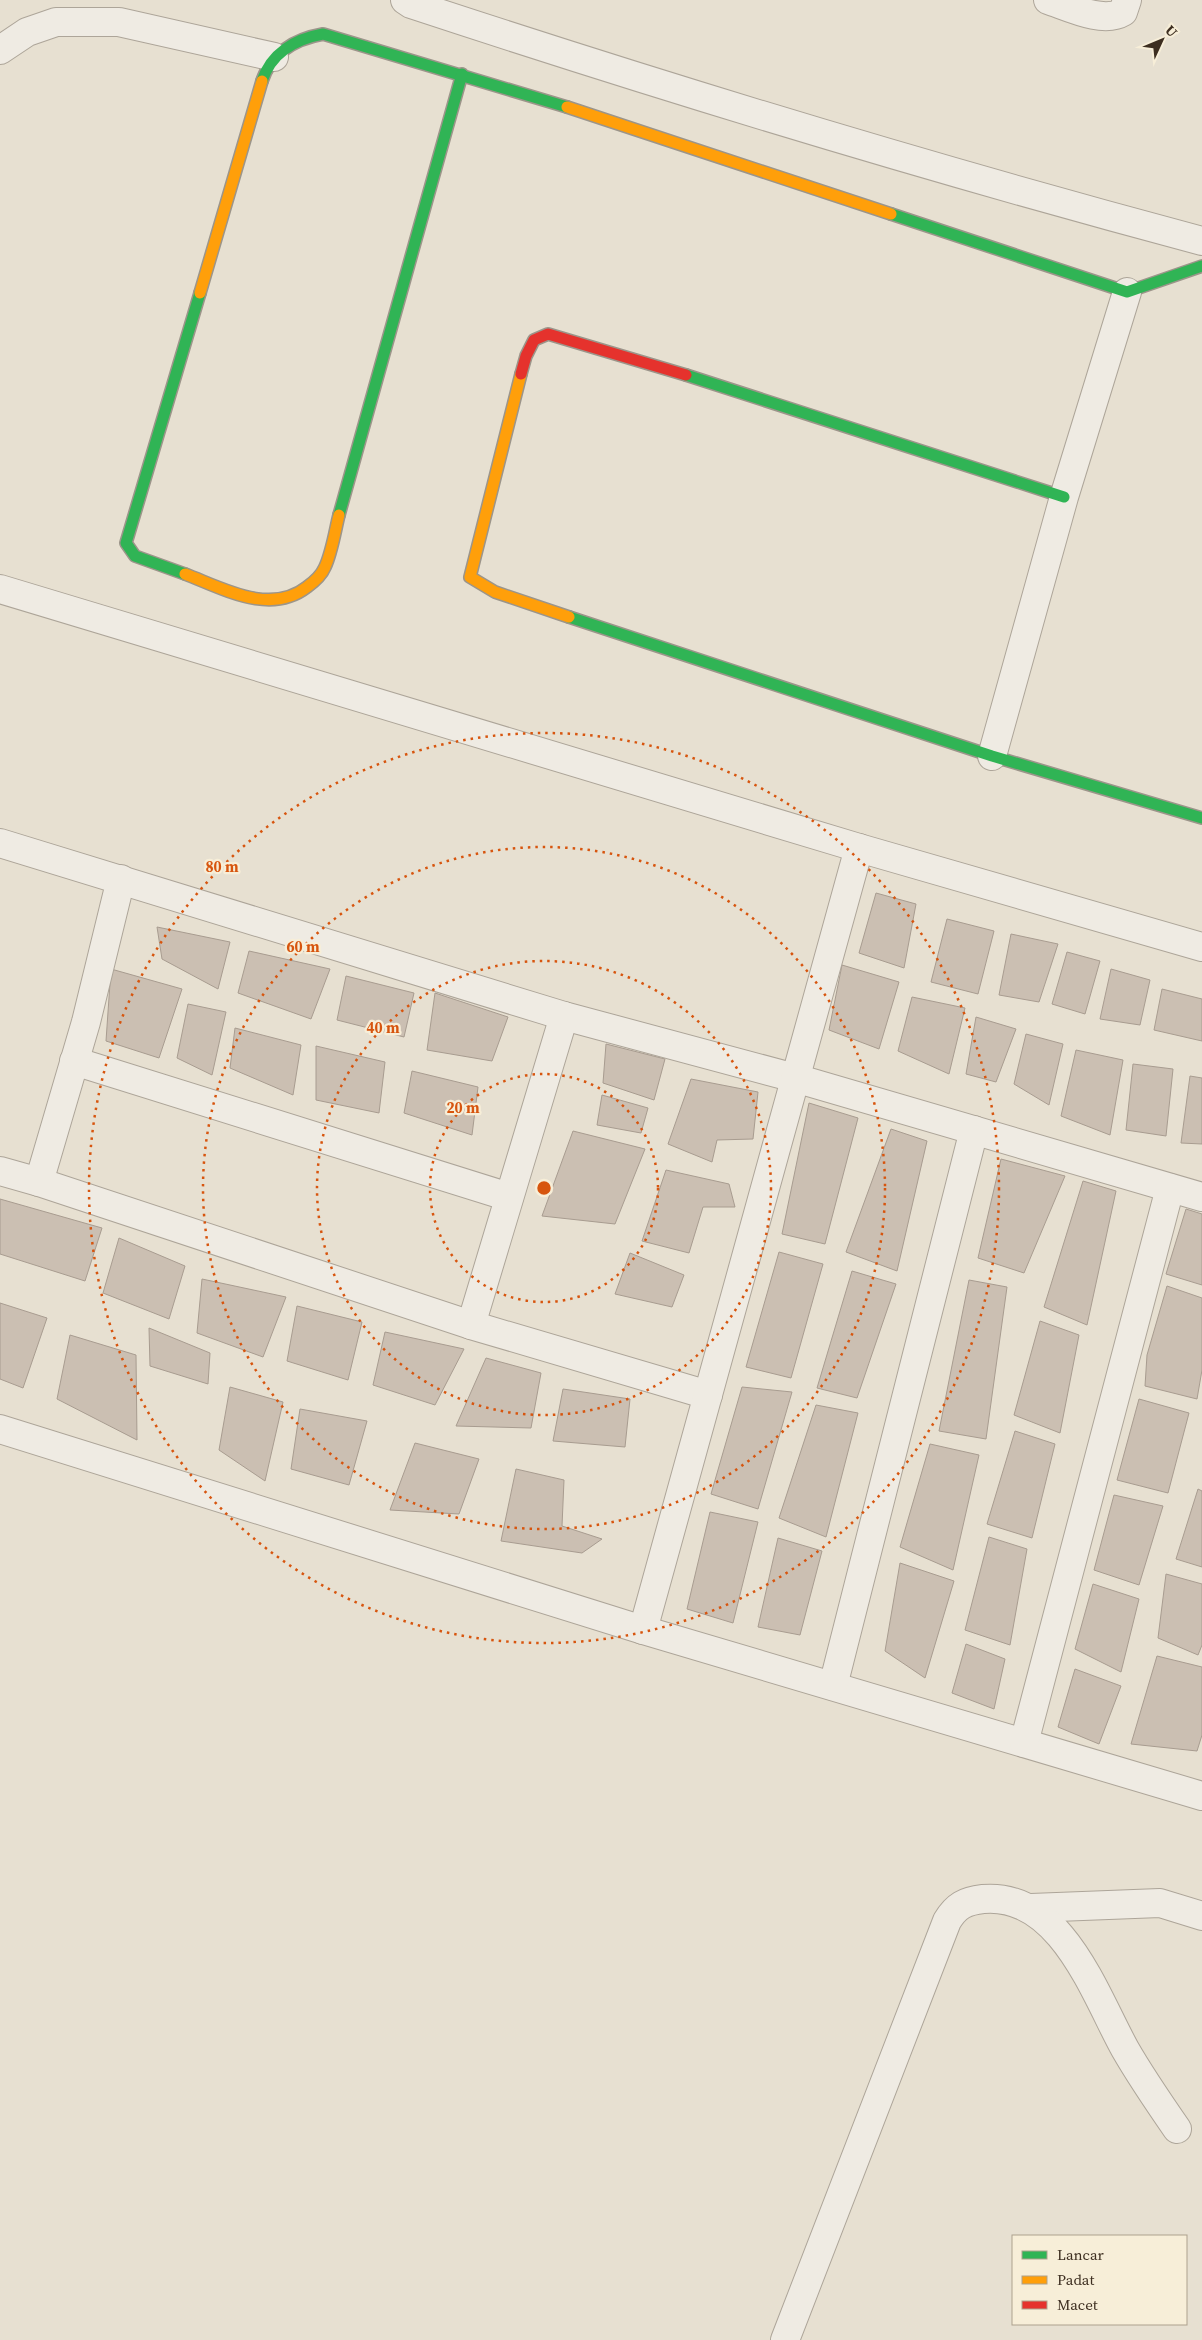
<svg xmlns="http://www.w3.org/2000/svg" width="1202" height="2340" viewBox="0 0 1202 2340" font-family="'Source Serif 4',serif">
<rect width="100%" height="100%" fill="#e7e0d1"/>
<!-- building -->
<g fill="#cbbfb2" stroke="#a89c90">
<path d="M 876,893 L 916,904 L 904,968 L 859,953 Z"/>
<path d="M 947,919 L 994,931 L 978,994 L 931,982 Z"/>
<path d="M 157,927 L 230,942 L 218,989 L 162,959 Z"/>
<path d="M 1011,934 L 1058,944 L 1039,1002 L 999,995 Z"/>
<path d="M 249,951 L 330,969 L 311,1019 L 238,993 Z"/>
<path d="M 1067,952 L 1100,961 L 1085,1014 L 1052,1004 Z"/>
<path d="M 842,965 L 899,982 L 879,1049 L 829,1030 Z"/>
<path d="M 111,969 L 182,989 L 159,1058 L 106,1041 Z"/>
<path d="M 1111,969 L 1150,980 L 1140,1025 L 1100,1019 Z"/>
<path d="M 346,976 L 414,993 L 404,1037 L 337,1020 Z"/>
<path d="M 1162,989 L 1202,999 L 1202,1041 L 1154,1030 Z"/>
<path d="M 435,993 L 508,1017 L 492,1061 L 427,1050 Z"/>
<path d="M 912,997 L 965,1008 L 949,1074 L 898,1051 Z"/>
<path d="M 188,1004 L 226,1012 L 212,1075 L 177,1058 Z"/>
<path d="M 976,1017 L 1016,1029 L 996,1082 L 966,1074 Z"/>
<path d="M 235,1028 L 301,1045 L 293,1095 L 230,1068 Z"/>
<path d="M 1026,1034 L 1063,1044 L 1049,1105 L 1014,1084 Z"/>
<path d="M 606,1044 L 665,1059 L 654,1100 L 603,1083 Z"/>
<path d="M 316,1046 L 385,1062 L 379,1113 L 316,1100 Z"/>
<path d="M 1076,1050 L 1123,1060 L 1110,1135 L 1061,1116 Z"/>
<path d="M 1133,1064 L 1173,1069 L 1166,1136 L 1126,1130 Z"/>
<path d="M 412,1071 L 478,1087 L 472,1135 L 404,1113 Z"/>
<path d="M 1190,1076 L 1202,1078 L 1202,1144 L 1181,1143 Z"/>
<path d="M 691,1079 L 758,1092 L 753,1139 L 717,1140 L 712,1162 L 668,1144 Z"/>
<path d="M 602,1095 L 648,1108 L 641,1133 L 597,1125 Z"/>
<path d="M 809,1103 L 858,1118 L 825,1244 L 782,1234 Z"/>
<path d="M 891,1129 L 927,1141 L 897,1271 L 846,1252 Z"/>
<path d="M 573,1131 L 645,1149 L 615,1224 L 542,1216 Z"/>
<path d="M 1001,1159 L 1065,1176 L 1024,1273 L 978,1258 Z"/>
<path d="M 666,1170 L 729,1184 L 735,1207 L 703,1207 L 689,1253 L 642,1241 Z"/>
<path d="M 1083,1181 L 1116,1191 L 1087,1325 L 1044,1307 Z"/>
<path d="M 0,1199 L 102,1228 L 85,1281 L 0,1254 Z"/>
<path d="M 1186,1209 L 1202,1214 L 1202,1285 L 1166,1274 Z"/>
<path d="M 119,1238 L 185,1266 L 169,1319 L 103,1293 Z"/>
<path d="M 779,1252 L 823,1264 L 791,1378 L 746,1367 Z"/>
<path d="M 630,1253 L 684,1275 L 672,1307 L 615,1294 Z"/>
<path d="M 852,1271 L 896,1284 L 857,1398 L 817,1388 Z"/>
<path d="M 202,1279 L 286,1297 L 263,1357 L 197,1333 Z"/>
<path d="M 969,1280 L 1007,1287 L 986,1439 L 939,1431 Z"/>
<path d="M 1167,1286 L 1202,1298 L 1202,1370 L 1197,1399 L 1145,1386 L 1147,1355 Z"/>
<path d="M 0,1303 L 47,1318 L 23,1388 L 0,1379 Z"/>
<path d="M 297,1306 L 362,1322 L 348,1380 L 287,1361 Z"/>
<path d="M 1040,1321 L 1079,1335 L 1060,1433 L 1014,1415 Z"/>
<path d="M 149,1328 L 210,1353 L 208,1384 L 150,1366 Z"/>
<path d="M 385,1332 L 464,1349 L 435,1405 L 373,1385 Z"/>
<path d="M 70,1335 L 136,1355 L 137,1440 L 57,1399 Z"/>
<path d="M 486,1358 L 541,1373 L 531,1428 L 456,1426 Z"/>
<path d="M 230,1387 L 283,1402 L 265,1481 L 219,1450 Z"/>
<path d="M 742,1387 L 792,1392 L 758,1509 L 711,1494 Z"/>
<path d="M 563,1389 L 630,1399 L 625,1447 L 553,1441 Z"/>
<path d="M 1139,1399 L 1189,1413 L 1168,1493 L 1117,1480 Z"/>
<path d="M 816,1405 L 858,1413 L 826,1537 L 779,1518 Z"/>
<path d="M 300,1409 L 367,1421 L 349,1485 L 291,1469 Z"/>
<path d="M 1015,1431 L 1055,1444 L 1032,1538 L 987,1524 Z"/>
<path d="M 415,1443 L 479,1459 L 459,1514 L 390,1510 Z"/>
<path d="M 930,1444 L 979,1455 L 953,1570 L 900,1547 Z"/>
<path d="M 516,1469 L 564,1480 L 562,1526 L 602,1539 L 582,1553 L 501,1541 Z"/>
<path d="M 1198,1489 L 1202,1491 L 1202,1567 L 1176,1559 Z"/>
<path d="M 1114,1495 L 1163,1506 L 1139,1585 L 1094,1570 Z"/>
<path d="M 710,1512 L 758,1522 L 733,1623 L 687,1609 Z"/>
<path d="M 989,1537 L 1027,1549 L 1010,1645 L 965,1630 Z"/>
<path d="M 778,1538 L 822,1551 L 800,1635 L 758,1627 Z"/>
<path d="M 900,1563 L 954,1581 L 925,1678 L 885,1651 Z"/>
<path d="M 1166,1574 L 1202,1584 L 1202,1645 L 1198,1655 L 1158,1638 Z"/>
<path d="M 1093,1584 L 1139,1599 L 1121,1672 L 1075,1649 Z"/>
<path d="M 966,1644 L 1005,1659 L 994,1709 L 952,1693 Z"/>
<path d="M 1157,1656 L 1202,1667 L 1202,1735 L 1197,1751 L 1131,1744 Z"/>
<path d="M 1075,1669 L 1121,1686 L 1099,1744 L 1058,1727 Z"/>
</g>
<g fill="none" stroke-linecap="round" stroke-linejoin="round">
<defs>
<g id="street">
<path d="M 405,0 L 411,4 C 672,90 936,170 1202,241"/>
<path d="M 1048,0 C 1069,7 1103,24 1123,12 L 1127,0"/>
<path d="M 0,50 L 27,32 L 56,22 L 119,22 L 274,57"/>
<path d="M 0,589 L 859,848 L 1202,947"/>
<path d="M 992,756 L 1064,497 L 1127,292"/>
<path d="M 0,843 L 564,1016 L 795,1078 L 1202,1197"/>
<path d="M 74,1061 L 509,1197"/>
<path d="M 0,1171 L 39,1182 L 471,1325 L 708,1395"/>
<path d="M 39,1182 L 86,1022 L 121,879"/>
<path d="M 471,1325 L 564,1016"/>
<path d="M 0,1429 L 643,1630 L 1202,1796"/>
<path d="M 643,1630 L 859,848"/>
<path d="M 833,1686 L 974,1130"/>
<path d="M 1024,1743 L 1170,1188"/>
<path d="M 1031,1908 L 1160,1903 L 1202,1916"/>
<path d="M 785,2340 L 947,1921 C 956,1906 965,1901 983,1899 C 1061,1892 1095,1995 1125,2049 C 1141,2077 1159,2103 1177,2129"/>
</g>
<g id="fast">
<path d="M 262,81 C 271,53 295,39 323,34 L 567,107"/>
<path d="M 891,214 L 1127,292 L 1202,266"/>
<path d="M 686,375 L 1064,497"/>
<path d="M 339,515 L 462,74"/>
<path d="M 185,574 L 135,556 L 126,543 L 200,293"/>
<path d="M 569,617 L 992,756 L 1202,818"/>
</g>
<g id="slow">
<path d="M 567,107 L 891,214"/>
<path d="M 200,293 L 262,81"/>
<path d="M 521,374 L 470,577 L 495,592 L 569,617"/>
<path d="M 185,574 C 222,588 270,616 307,587 C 314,582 322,574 325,567 C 332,552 335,531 339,515"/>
</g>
<path id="jam" d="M 521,374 L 526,356 L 534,340 L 548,334 L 686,375"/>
</defs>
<!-- street casing -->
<use href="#street" stroke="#ada599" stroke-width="30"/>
<!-- fast casing -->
<use href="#fast" stroke="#9c958a" stroke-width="14"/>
<!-- slow casing -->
<use href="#slow" stroke="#9c958a" stroke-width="14"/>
<!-- jam casing -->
<use href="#jam" stroke="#9c958a" stroke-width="14"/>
<!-- street -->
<use href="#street" stroke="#efebe3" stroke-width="28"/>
<!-- fast -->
<use href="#fast" stroke="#30b455" stroke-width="11"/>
<!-- slow -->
<use href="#slow" stroke="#ff9f0a" stroke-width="11"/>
<!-- jam -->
<use href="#jam" stroke="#e5322d" stroke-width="11"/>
</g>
<!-- distance rings -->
<g fill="none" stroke="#d7550e" stroke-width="2.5" stroke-dasharray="2.5 5">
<circle cx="544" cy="1188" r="114"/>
<circle cx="544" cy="1188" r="227"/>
<circle cx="544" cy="1188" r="341"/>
<circle cx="544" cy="1188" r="455"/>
</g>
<circle cx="544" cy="1188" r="8" fill="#d7550e" stroke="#f7eed8" stroke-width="2.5"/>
<g font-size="15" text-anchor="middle" font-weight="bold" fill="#d7550e" stroke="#f7eed8" stroke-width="4.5" stroke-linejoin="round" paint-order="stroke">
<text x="222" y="872">80 m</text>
<text x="303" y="952">60 m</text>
<text x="383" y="1033">40 m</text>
<text x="463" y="1113">20 m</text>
</g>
<!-- legend -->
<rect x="1012" y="2235" width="175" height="90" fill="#f7eed8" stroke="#ada18e"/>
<rect x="1022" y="2251" width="25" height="8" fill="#30b455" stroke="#ada18e"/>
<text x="1057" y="2260" font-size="15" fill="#3d2e20">Lancar</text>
<rect x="1022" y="2276" width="25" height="8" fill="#ff9f0a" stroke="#ada18e"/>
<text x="1057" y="2285" font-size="15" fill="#3d2e20">Padat</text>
<rect x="1022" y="2301" width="25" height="8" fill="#e5322d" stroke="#ada18e"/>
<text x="1057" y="2310" font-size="15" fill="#3d2e20">Macet</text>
<!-- north arrow -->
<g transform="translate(1162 40) rotate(46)" stroke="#f7eed8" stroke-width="4" paint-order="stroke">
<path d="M0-4L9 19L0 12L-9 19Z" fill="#3d2e20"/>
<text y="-8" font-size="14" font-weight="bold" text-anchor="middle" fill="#3d2e20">U</text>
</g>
</svg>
